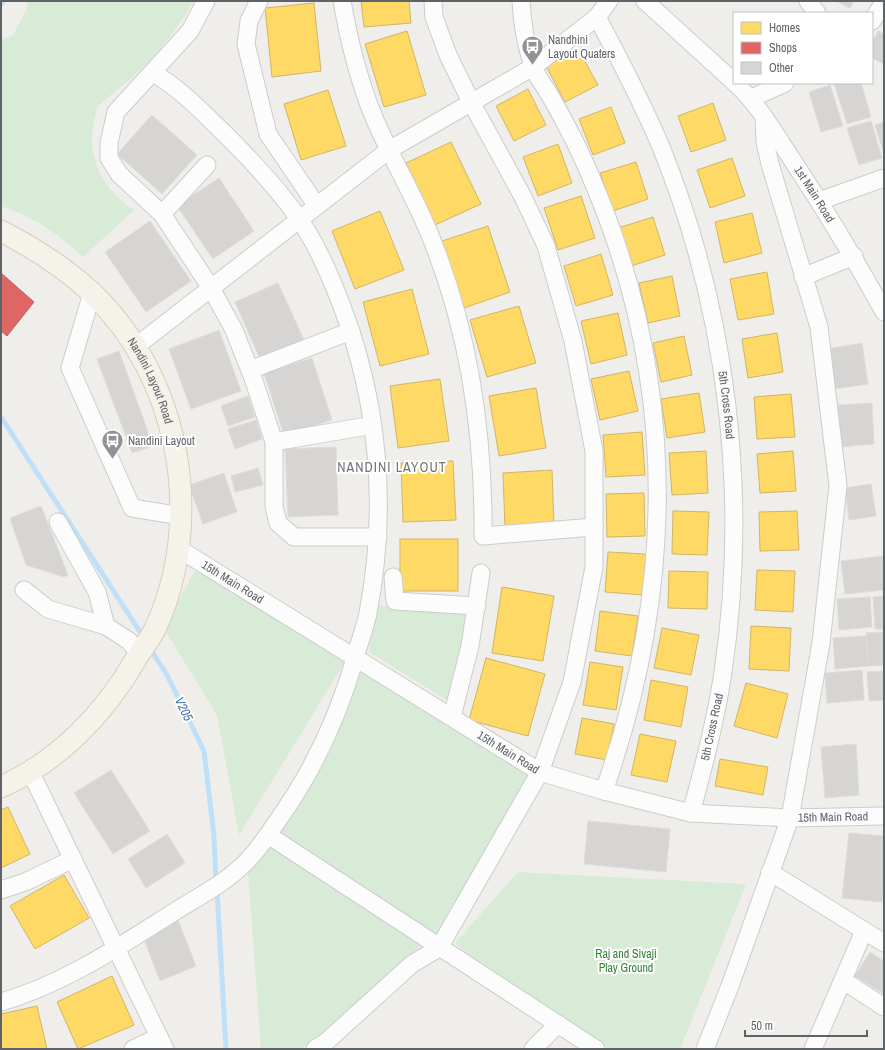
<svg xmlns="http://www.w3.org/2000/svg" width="885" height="1050" viewBox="0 0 885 1050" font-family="'Archivo Narrow',sans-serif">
<rect width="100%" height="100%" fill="#efeeea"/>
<!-- green -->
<g fill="#d8ebd6">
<path d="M 28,1 L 194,1 C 178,28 158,54 135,75 C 128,82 102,101 98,107 C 95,113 94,121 93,128 C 88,163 106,192 134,210 L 83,257 C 59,234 32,216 1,206 L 1,40 L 13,35 L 26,11 Z"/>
<path d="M 196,569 L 349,655 L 239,835 L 217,715 L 163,627 Z"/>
<path d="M 374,605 L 468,613 L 448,701 L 369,652 Z"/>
<path d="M 359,657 L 535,775 L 436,939 L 273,831 C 283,819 294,808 303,796 C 334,755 350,706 359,657 Z"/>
<path d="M 268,844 L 423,943 L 325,1034 L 300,1049 L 261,1049 L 248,871 Z"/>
<path d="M 518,872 L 746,884 L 680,1049 L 608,1049 L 465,952 L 455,943 Z"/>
</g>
<!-- homes -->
<g fill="#ffd966" stroke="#cfb667">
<path d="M 361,1 L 409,1 L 411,23 L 364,27 Z"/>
<path d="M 314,3 L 321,71 L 272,77 L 265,8 Z"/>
<path d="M 407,31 L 426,95 L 384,107 L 365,44 Z"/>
<path d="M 578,49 L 598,85 L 565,102 L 546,66 Z"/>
<path d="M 528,89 L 546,125 L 514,141 L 496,106 Z"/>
<path d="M 328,90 L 346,146 L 301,160 L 284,104 Z"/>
<path d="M 713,103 L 726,140 L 691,152 L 678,116 Z"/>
<path d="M 611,107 L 625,143 L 593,155 L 579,119 Z"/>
<path d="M 451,142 L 481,204 L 435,225 L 406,163 Z"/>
<path d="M 558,144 L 572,183 L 538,196 L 523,157 Z"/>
<path d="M 732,158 L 745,196 L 710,208 L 697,170 Z"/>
<path d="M 636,162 L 648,199 L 613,211 L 600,173 Z"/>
<path d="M 581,196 L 595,238 L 558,250 L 544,208 Z"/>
<path d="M 380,211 L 404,270 L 355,289 L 332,231 Z"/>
<path d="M 752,213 L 762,253 L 724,263 L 715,222 Z"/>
<path d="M 653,217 L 665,255 L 631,266 L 618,228 Z"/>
<path d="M 488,226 L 510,292 L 464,308 L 442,241 Z"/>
<path d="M 601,254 L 613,295 L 576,306 L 564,266 Z"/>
<path d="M 767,272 L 774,314 L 738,320 L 730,279 Z"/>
<path d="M 672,276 L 680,316 L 648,323 L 639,283 Z"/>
<path d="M 412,289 L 429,354 L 380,366 L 363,302 Z"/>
<path d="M 519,306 L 536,363 L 487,377 L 470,320 Z"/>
<path d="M 618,313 L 627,355 L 591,364 L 581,321 Z"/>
<path d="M 777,333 L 783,372 L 748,378 L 742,339 Z"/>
<path d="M 684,336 L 692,375 L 661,382 L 653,343 Z"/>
<path d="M 629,371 L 638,411 L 600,420 L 591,379 Z"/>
<path d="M 440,379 L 449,441 L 398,448 L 390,386 Z"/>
<path d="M 536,388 L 546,448 L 499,456 L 489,396 Z"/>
<path d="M 699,393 L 705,432 L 667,438 L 661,399 Z"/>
<path d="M 791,394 L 795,437 L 757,439 L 754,397 Z"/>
<path d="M 642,432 L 645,475 L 606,477 L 603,435 Z"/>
<path d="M 706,451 L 708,493 L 672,495 L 669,453 Z"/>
<path d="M 793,451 L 796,491 L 760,493 L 757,454 Z"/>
<path d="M 453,461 L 456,520 L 403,522 L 401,463 Z"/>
<path d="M 552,470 L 554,527 L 505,529 L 503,473 Z"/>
<path d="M 644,493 L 645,536 L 607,537 L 606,494 Z"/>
<path d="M 673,511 L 709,512 L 707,555 L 672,554 Z"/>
<path d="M 797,511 L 799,550 L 760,551 L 759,512 Z"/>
<rect x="400" y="539" width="58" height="52"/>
<path d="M 608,552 L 646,554 L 643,595 L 605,592 Z"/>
<path d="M 757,570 L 795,571 L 793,612 L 755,610 Z"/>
<path d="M 669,571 L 708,572 L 707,609 L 668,608 Z"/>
<path d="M 502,587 L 554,596 L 543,661 L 492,653 Z"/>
<path d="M 600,611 L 638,616 L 632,656 L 595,651 Z"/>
<path d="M 751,626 L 791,628 L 789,671 L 749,669 Z"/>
<path d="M 662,628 L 699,635 L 691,675 L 654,668 Z"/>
<path d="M 486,658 L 545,674 L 528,736 L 469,720 Z"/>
<path d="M 590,662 L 623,667 L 616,710 L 583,705 Z"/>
<path d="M 651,680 L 688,687 L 681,727 L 644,720 Z"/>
<path d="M 746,683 L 788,694 L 777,738 L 734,726 Z"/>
<path d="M 582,718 L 614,724 L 607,760 L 575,754 Z"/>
<path d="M 640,734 L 676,741 L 667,782 L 631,775 Z"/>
<path d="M 720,759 L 768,767 L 763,795 L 715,786 Z"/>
<path d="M 8,807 L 30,854 L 1,868 L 1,810 Z"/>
<path d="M 64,875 L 89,918 L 35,949 L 10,906 Z"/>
<path d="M 112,976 L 134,1025 L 78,1049 L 57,1002 Z"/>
<path d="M 37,1006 L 47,1049 L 1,1049 L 1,1014 Z"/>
</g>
<!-- shops -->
<path fill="#e06666" stroke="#b96567" d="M 1,273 L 34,302 L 7,336 L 1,331 Z"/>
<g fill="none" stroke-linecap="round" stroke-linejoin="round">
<!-- stream -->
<g stroke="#bfe0f9" stroke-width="5">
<path d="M 1,4 L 3,1"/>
<path d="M 1,417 L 144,638"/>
<path d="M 149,647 L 167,675 L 204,751 L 214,836 L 216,882"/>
<path d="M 217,890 L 226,1049"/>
</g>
</g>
<!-- building -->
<g fill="#d6d5d3" stroke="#deddd9">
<path d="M 836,1 L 854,1 L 850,8 Z"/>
<path d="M 878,31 L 884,34 L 884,64 L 872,58 L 872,43 Z"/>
<path d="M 834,83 L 861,83 L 871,117 L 847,124 Z"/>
<path d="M 830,85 L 843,126 L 821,132 L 809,92 Z"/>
<path d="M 152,115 L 197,155 L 162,194 L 117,154 Z"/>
<path d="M 871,121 L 882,158 L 859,165 L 847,128 Z"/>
<path d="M 884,122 L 884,154 L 875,125 Z"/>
<path d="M 219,178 L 254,231 L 213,259 L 177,206 Z"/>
<path d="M 150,221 L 191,281 L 146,312 L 105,252 Z"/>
<path d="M 278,283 L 304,340 L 260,359 L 235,302 Z"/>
<path d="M 219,330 L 241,391 L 191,409 L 169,349 Z"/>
<path d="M 862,343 L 868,384 L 834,389 L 827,349 Z"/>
<path d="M 119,351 L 153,446 L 132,453 L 97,359 Z"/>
<path d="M 312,358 L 332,420 L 284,435 L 264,373 Z"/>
<path d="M 248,396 L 255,417 L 228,426 L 221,406 Z"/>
<path d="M 872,403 L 874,444 L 841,447 L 838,405 Z"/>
<path d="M 256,420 L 262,439 L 235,449 L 228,429 Z"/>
<path d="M 336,447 L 338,515 L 288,517 L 285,449 Z"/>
<path d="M 258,468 L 263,485 L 235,492 L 231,476 Z"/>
<path d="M 224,473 L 237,512 L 203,524 L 189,485 Z"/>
<path d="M 871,484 L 876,516 L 849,520 L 845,488 Z"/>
<path d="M 41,506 L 68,575 L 64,577 L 26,565 L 10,518 Z"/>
<path d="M 883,556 L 884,590 L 845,594 L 841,561 Z"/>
<path d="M 884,596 L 884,629 L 875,629 L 873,597 Z"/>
<path d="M 870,597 L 872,627 L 839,630 L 837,599 Z"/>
<path d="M 884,632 L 884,665 L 868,666 L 866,633 Z"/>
<path d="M 866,636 L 868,666 L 835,669 L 833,638 Z"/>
<path d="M 862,670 L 864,700 L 827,703 L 825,673 Z"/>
<path d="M 884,671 L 884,700 L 869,701 L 867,672 Z"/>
<path d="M 856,744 L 859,795 L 825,798 L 821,747 Z"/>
<path d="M 111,770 L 150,831 L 113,854 L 74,793 Z"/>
<path d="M 588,821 L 670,829 L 666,872 L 584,864 Z"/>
<path d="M 849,833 L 884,836 L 884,880 L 882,902 L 842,898 Z"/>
<path d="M 167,834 L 185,863 L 146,888 L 128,859 Z"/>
<path d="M 178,920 L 196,966 L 160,981 L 142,934 Z"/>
<path d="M 870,952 L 884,961 L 884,994 L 855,976 Z"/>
</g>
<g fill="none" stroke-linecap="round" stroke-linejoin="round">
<defs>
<g id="minor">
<path d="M 206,1 L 190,31 L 116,112 L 109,143 L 109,158 L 119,174 L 162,214 L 211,288 L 234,330 L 253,378 L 274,442 L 274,506 L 278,523 L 294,537 L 378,537"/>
<path d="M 259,1 L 249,21 L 246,44 L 268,134 L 317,206"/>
<path d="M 342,1 C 349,41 359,82 375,120 C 393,161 416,199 432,240 C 470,335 484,434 483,536 L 594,527"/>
<path d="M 521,1 C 522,22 526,45 533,66 C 536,76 544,85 549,94 C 558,109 565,123 573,138 C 586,164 597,191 607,217 C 678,408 671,600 604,791"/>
<path d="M 645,1 L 734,82"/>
<path d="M 808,1 L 817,13"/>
<path id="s1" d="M 597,17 C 620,60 642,102 661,147 C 728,312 749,496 723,672 C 716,720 704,766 691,813"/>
<path d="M 872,21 L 884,2"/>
<path id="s2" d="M 735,83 C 758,104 774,132 791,158 C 824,208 855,259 884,312"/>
<path d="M 752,98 L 785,83"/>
<path d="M 819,201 L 884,178"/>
<path d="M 162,214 L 207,165"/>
<path d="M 803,277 L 854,256"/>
<path d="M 92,293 L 70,368 L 132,508 L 181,516"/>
<path d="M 135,347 L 389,150 L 533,67 L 597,17 L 609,1"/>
<path d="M 250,370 L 351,331"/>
<path d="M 274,442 L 373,425"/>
<path d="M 58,522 L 97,592 L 106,626"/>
<path id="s3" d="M 179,549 L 540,772 L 604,791 L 691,813 L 790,818 L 884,816"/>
<path d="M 393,577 L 395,601 L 477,606"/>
<path d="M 24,590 L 48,609 L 106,626 L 129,641 L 139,653"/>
<path d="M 452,717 L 470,646 L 481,573"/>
<path d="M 30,771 L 165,1049"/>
<path d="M 268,835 L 596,1049"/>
<path d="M 770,872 L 884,943"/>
<path d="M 1,890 L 25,882 L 73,859"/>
<path d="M 844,981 L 884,1007"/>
<path d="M 1,1002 C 64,984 120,946 174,912 C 198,897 227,882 247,861 C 258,850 267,836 276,823 C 312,773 338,718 355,658 C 359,643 365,628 368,613 C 388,509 379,402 341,304 C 330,275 317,244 299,219 C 278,188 251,160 225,134 C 202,112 181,89 153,73"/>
<path d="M 133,1049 L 159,1037"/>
<path d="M 315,1049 L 326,1042 L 412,964 L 439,948 L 540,772 L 572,682 L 594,567 L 594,451 L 573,341 L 546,246 L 523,197 L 471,102 L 448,55 L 434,17 L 433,1"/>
<path d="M 533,1049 L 558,1024"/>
<path d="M 705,1049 L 730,986 L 790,818 L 821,643 L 838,486 L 819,327 L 770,164 L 765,142 L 764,117"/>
<path d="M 813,1049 L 864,931"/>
</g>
<g id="major">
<path id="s4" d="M 1,231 C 34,248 64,267 91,292 C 180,376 206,519 155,629 C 150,639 142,649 136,659 C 105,713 59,761 1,787"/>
</g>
</defs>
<!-- minor casing -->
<use href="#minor" stroke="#cbcccc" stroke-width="19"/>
<!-- major casing -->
<use href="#major" stroke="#d7ceb8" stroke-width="23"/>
<!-- minor -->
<use href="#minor" stroke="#fdfcfc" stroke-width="17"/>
<!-- major -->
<use href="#major" stroke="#f4f2e9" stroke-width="21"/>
</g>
<!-- icons -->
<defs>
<symbol id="bus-pin" viewBox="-11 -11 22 30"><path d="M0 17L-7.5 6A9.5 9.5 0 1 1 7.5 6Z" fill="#919496" stroke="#fff"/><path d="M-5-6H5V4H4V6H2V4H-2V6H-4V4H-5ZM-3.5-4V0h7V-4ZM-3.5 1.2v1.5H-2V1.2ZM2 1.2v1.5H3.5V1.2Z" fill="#fff"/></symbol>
</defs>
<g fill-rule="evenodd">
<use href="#bus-pin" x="520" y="34" width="25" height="34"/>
<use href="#bus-pin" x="100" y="428" width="25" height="34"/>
</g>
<g text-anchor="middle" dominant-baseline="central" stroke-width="4" stroke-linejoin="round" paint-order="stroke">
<!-- poi labels -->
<g font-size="12" fill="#5f6368" stroke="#fff" text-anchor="start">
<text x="548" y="40">Nandhini<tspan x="548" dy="14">Layout Quaters</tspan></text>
<text x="128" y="441">Nandini Layout</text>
</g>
<!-- street labels -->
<g font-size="12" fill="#5f6368" stroke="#fff">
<text stroke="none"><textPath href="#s2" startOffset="137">1st Main Road</textPath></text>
<text stroke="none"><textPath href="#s4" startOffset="217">Nandini Layout Road</textPath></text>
<text stroke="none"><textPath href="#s1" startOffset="412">5th Cross Road</textPath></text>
<text stroke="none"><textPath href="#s3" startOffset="63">15th Main Road</textPath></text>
<text transform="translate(712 727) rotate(-78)">5th Cross Road</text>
<text stroke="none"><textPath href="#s3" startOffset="387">15th Main Road</textPath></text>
<text stroke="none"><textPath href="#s3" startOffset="723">15th Main Road</textPath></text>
</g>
<!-- park labels -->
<g font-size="12" fill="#348238" stroke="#fff">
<text x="626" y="954">Raj and Sivaji<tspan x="626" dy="14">Play Ground</tspan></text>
</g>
<!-- water labels -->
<g font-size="13" font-style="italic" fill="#4174aa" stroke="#fff">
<text transform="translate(184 709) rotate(64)">V205</text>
</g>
<!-- quarter labels -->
<g font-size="14" letter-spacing="1" fill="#70757a" stroke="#fff">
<text x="392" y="467">NANDINI LAYOUT</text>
</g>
</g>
<!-- border -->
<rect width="885" height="1050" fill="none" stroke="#5f6368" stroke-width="4"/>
<!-- legend -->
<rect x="733" y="12" width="140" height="72" fill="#ffffff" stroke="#bfc1c3"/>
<rect x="741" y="22" width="20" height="12" fill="#ffd966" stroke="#bfc1c3"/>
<text x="769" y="32" font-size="12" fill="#5f6368">Homes</text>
<rect x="741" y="42" width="20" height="12" fill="#e06666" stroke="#bfc1c3"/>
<text x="769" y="52" font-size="12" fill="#5f6368">Shops</text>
<rect x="741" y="62" width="20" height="12" fill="#d6d5d3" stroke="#bfc1c3"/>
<text x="769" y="72" font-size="12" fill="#5f6368">Other</text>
<!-- scale -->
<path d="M745 1030v6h122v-6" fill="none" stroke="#5f6368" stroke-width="2"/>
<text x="751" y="1030" font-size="12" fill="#5f6368" stroke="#ffffff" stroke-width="3" paint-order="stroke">50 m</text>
</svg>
